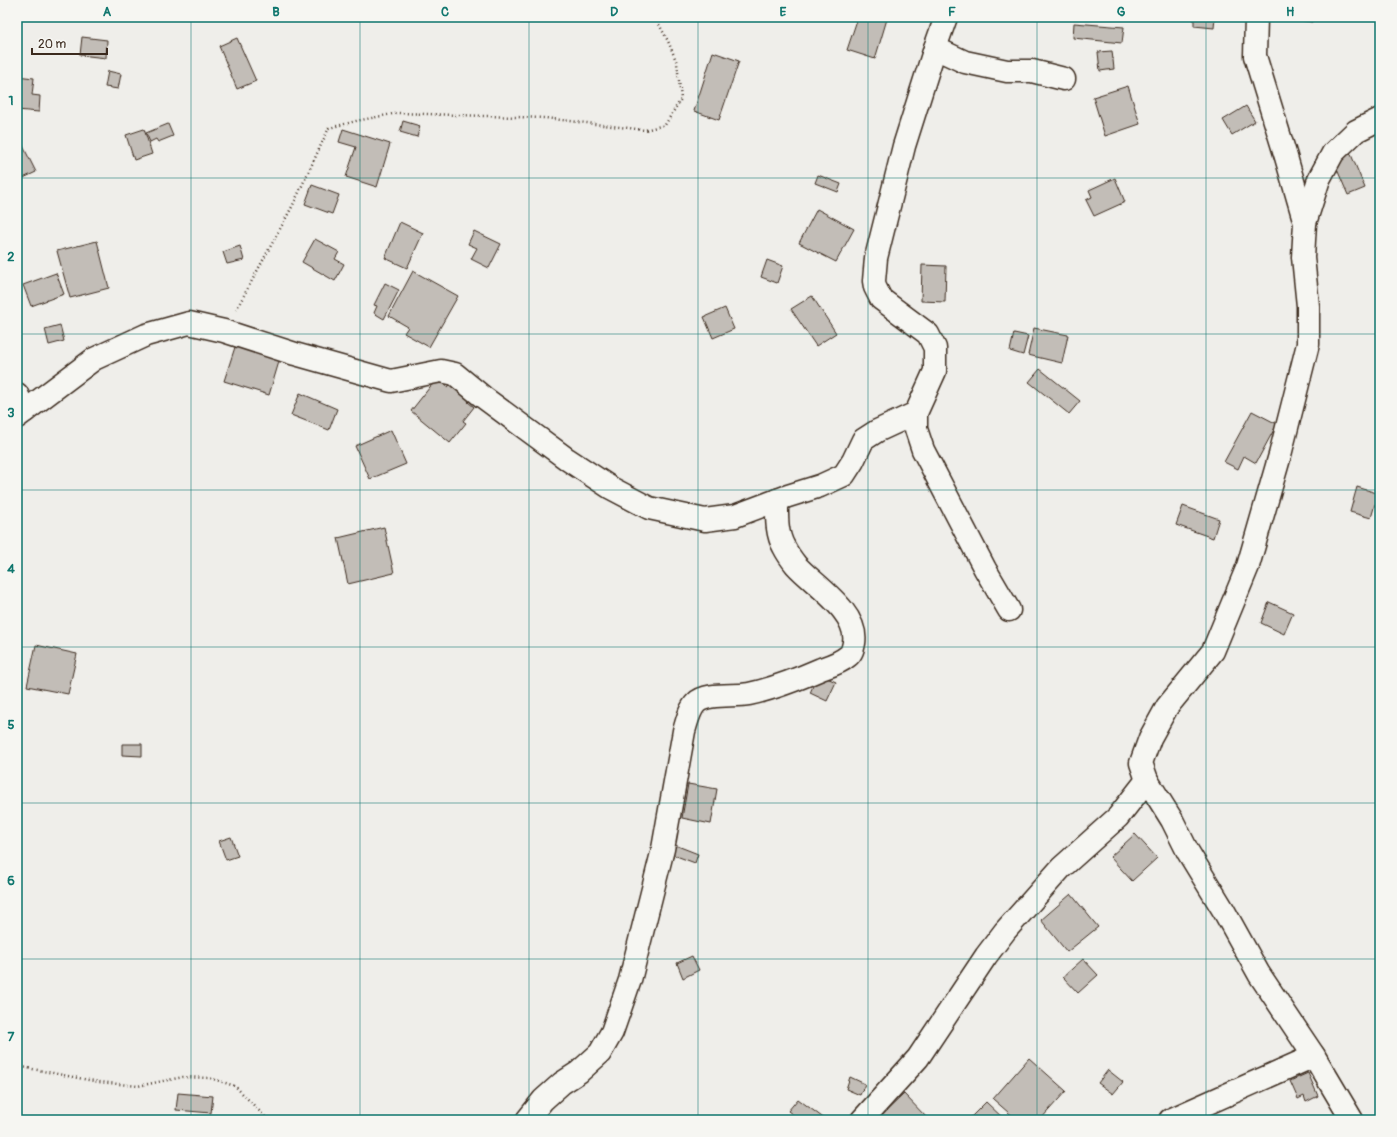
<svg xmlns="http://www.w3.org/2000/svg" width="1397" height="1137" viewBox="0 0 1397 1137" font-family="Pangolin,sans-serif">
<rect width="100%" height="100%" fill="#efeeea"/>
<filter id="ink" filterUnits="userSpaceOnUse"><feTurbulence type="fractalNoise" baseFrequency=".025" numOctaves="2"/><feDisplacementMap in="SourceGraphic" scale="8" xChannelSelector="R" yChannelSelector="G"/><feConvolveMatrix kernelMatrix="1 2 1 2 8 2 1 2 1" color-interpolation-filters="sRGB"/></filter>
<g filter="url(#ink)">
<!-- building -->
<g fill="#c2bdb7" stroke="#3b2a1e">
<path d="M 858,17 L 882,17 L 887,19 L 875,59 L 847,50 Z"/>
<path d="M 1194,17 L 1215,17 L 1214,28 L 1194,26 Z"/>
<path d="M 1279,17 L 1313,17 L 1312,22 Z"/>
<path d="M 1074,23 L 1124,27 L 1122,43 L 1073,38 Z"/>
<path d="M 82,37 L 107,40 L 106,58 L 80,55 Z"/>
<path d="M 237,38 L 256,81 L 237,89 L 219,46 Z"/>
<path d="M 1112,51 L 1114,69 L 1100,71 L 1098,52 Z"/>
<path d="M 713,52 L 739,61 L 719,120 L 694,111 Z"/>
<path d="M 108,71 L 121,74 L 118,89 L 105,87 Z"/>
<path d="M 17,76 L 34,78 L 32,95 L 40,96 L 39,112 L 17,110 Z"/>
<path d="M 1128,86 L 1140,124 L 1105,136 L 1093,97 Z"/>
<path d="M 1246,106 L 1255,121 L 1232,135 L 1223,120 Z"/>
<path d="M 403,121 L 420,126 L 417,137 L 400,132 Z"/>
<path d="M 168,124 L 173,136 L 158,142 L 156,139 L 150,142 L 146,133 Z"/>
<path d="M 144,129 L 152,154 L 134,160 L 126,135 Z"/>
<path d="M 343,129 L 390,144 L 377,187 L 346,177 L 356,147 L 339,142 Z"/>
<path d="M 21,142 L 36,172 L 17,181 L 17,144 Z"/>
<path d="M 1350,152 L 1365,188 L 1348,195 L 1333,160 Z"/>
<path d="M 818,175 L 841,184 L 838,192 L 815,183 Z"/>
<path d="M 1115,178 L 1125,202 L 1094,216 L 1086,200 L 1092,197 L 1089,190 Z"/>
<path d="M 312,185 L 339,195 L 332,214 L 305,204 Z"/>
<path d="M 817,209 L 854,229 L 836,262 L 799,243 Z"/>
<path d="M 400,222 L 423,233 L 407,268 L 385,258 Z"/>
<path d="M 474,231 L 501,244 L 489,268 L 471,259 L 477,248 L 468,244 Z"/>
<path d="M 315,239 L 339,252 L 335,259 L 344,264 L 335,281 L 302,262 Z"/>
<path d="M 97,241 L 109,288 L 70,298 L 57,251 Z"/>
<path d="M 240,246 L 244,260 L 227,264 L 223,252 Z"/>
<path d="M 767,260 L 783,266 L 777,283 L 761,277 Z"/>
<path d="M 922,265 L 946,266 L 945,302 L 921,301 Z"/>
<path d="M 413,271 L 458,296 L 429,347 L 404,333 L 408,327 L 389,316 Z"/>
<path d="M 56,273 L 64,294 L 31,306 L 23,285 Z"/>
<path d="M 385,283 L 399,290 L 384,319 L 374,313 L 377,306 L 374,305 Z"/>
<path d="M 812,296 L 836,333 L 816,346 L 791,309 Z"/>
<path d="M 725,308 L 734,329 L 713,338 L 704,317 Z"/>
<path d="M 60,325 L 64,341 L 49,345 L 45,329 Z"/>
<path d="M 1034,328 L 1068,335 L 1062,363 L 1028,355 Z"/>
<path d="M 1014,333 L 1028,336 L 1023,355 L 1010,351 Z"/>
<path d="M 237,341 L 281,355 L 269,395 L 224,381 Z"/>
<path d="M 1040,369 L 1080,401 L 1069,414 L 1029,382 Z"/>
<path d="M 437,378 L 448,387 L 455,378 L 475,394 L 468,402 L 474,407 L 463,421 L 466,423 L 450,443 L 411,411 Z"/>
<path d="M 300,393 L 337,409 L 329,430 L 291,415 Z"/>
<path d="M 1252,411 L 1277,424 L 1256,463 L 1244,456 L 1238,469 L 1224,462 Z"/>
<path d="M 391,430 L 406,464 L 370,479 L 355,446 Z"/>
<path d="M 1357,487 L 1380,494 L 1380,506 L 1375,504 L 1371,518 L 1350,512 Z"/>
<path d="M 1183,506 L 1219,519 L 1213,538 L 1176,525 Z"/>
<path d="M 384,527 L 394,573 L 348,584 L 338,538 Z"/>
<path d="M 1269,602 L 1293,613 L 1284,634 L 1261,623 Z"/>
<path d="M 36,645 L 77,654 L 68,694 L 27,686 Z"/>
<path d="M 818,674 L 836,682 L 827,701 L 810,693 Z"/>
<path d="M 122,744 L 142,744 L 142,756 L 122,755 Z"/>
<path d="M 688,784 L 717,789 L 711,824 L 682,818 Z"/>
<path d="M 1135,834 L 1157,858 L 1132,881 L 1110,857 Z"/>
<path d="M 231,837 L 238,856 L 226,860 L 219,841 Z"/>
<path d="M 675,845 L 698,854 L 695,863 L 671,854 Z"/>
<path d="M 1071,894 L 1098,927 L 1067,952 L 1041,920 Z"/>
<path d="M 692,956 L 699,970 L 683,978 L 677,963 Z"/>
<path d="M 1083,959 L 1098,975 L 1078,993 L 1063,977 Z"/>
<path d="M 1029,1058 L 1066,1091 L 1040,1120 L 1017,1120 L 993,1099 Z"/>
<path d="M 1108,1070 L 1123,1082 L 1113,1094 L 1098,1083 Z"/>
<path d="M 1308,1073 L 1318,1096 L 1306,1102 L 1304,1096 L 1298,1099 L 1290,1081 Z"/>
<path d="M 850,1077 L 865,1084 L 860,1095 L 846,1089 Z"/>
<path d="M 178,1093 L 213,1096 L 211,1113 L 176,1110 Z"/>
<path d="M 904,1094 L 928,1119 L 927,1120 L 879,1120 L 878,1119 Z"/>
<path d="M 798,1099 L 826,1120 L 800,1120 L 788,1111 Z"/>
<path d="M 986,1102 L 1005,1120 L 968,1120 Z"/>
<path d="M 1209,1108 L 1214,1120 L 1180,1120 Z"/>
</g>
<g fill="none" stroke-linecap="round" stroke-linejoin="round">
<defs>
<g id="minor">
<path d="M 946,17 L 935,48 L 904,146 L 876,258 L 874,281 L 875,287 L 881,299 L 928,334 L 935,348 L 935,371 L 916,413 L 916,429 L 923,450 L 985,569 L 1009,610"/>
<path d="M 1256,17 L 1255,56 L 1286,157 L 1305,223 L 1303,257 L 1308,306 L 1308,344 L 1280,455 L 1248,566 L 1213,651 L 1167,707 L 1150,738 L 1141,763 L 1147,780 L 1172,820 L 1188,852 L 1224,911 L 1259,974 L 1314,1056 L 1352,1120"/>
<path d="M 935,48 L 965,62 L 1007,71 L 1032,71 L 1064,79"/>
<path d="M 1305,223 L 1319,179 L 1333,153 L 1356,131 L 1380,119"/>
<path d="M 17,394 L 25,411"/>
<path d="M 17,417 L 94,359 L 146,335 L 189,323 L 224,331 L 295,354 L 391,381 L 441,371 L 455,374 L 483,397 L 567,459 L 611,488 L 649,508 L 705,520 L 735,516 L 788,496 L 820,486 L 844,475 L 853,461 L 863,440 L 877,431 L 916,413"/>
<path d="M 527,1120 L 543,1100 L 562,1083 L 579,1072 L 600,1053 L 612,1032 L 630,980 L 663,849 L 684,731 C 687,722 689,710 696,703 C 707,692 734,697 749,694 C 773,689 798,679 821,669 C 830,666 840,663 848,656 C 852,653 853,648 854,643 C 859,612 814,585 796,565 C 792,560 787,553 784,547 C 776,533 777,516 777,500"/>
<path d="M 862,1120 L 918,1058 L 986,956 L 1005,931 L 1061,868 L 1118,817 L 1147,780"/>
<path d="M 1170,1120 L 1314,1056"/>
</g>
</defs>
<!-- minor casing -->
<use href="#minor" stroke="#3b2a1e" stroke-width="25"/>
<!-- path -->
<g stroke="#3b2a1e" stroke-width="2.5" stroke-dasharray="1 3" stroke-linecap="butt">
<path d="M 236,310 L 293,205 L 329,128 L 356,121 L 398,113 L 545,118 L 645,130 L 665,125 L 681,99 L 677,63 L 668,41 L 655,17"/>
<path d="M 17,1066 L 99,1082 L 138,1086 L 183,1077 L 210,1078 L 235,1086 L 268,1120"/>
</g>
<!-- minor -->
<use href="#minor" stroke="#f6f6f2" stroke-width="22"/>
</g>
</g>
<!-- grid -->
<path fill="none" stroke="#0f766e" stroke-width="1" stroke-opacity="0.55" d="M 191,17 L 191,1120M 360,17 L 360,1120M 529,17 L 529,1120M 698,17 L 698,1120M 868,17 L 868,1120M 1037,17 L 1037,1120M 1206,17 L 1206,1120M 17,178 L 1380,178M 17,334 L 1380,334M 17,490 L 1380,490M 17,647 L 1380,647M 17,803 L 1380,803M 17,959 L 1380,959"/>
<!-- margin -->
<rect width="1397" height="1137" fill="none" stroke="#f6f6f2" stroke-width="44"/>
<!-- scale -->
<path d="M32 48v6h75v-6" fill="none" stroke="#3b2a1e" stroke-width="2"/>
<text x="38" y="48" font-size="12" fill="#3b2a1e" stroke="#f6f6f2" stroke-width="3" paint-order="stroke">20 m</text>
<rect x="22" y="22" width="1353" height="1093" fill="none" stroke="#0f766e" stroke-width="1.5"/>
<g font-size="13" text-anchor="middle" font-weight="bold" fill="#0f766e">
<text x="107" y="16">A</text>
<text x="276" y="16">B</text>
<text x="445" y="16">C</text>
<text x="614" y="16">D</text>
<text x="783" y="16">E</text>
<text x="952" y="16">F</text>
<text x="1121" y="16">G</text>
<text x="1290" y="16">H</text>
<text x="11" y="105">1</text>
<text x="11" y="261">2</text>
<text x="11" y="417">3</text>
<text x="11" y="573">4</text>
<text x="11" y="729">5</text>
<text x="11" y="885">6</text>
<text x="11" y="1041">7</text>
</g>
</svg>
